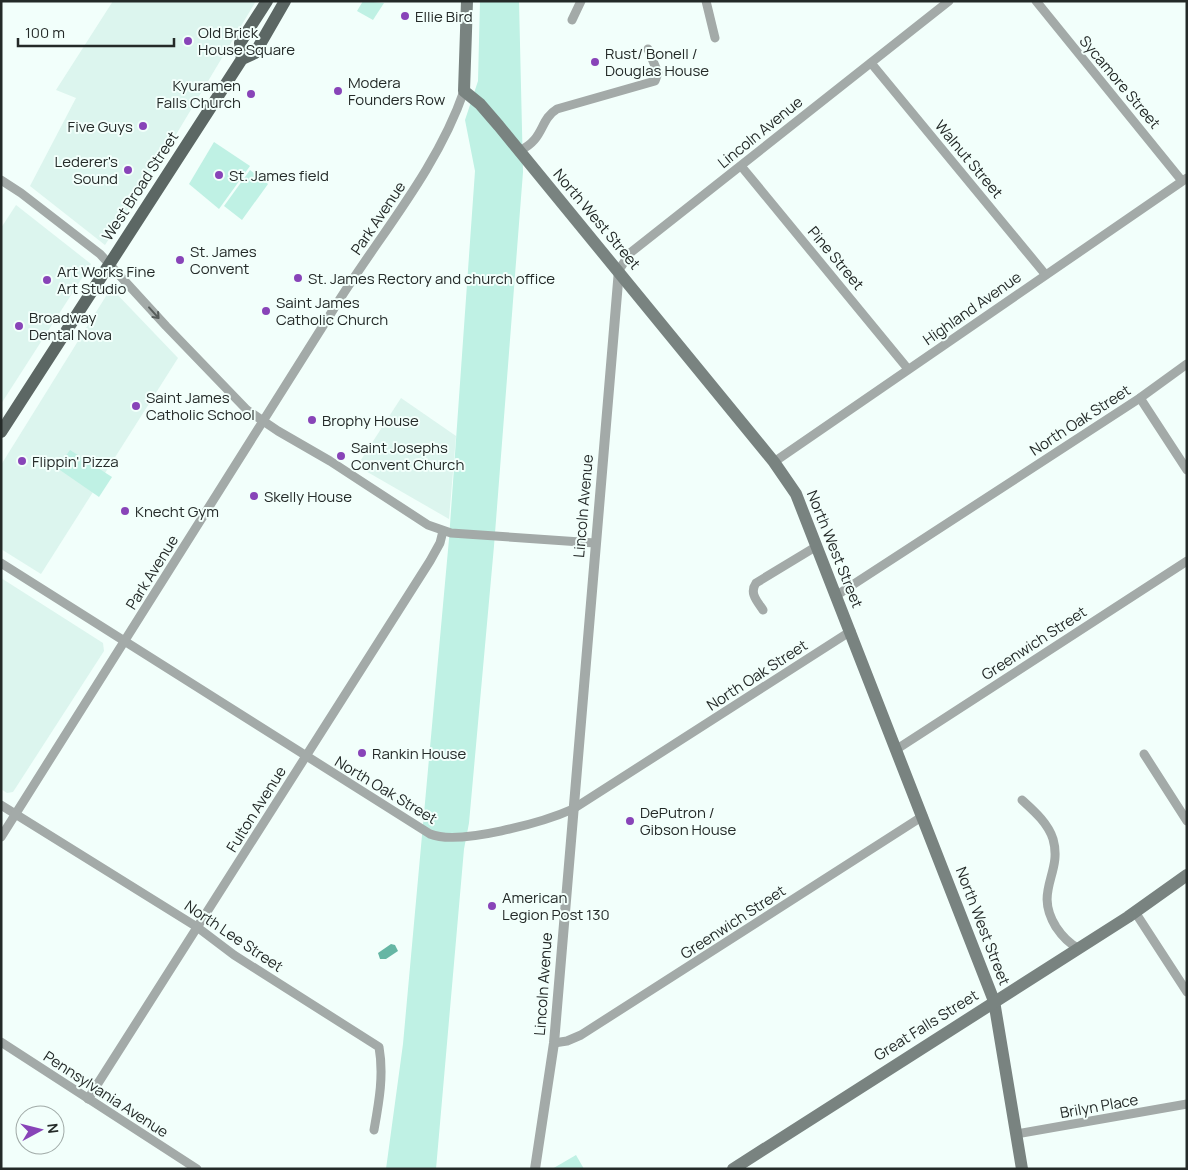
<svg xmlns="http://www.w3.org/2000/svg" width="1188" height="1170" viewBox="0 0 1188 1170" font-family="Manrope,sans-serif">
<rect width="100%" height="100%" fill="#f2fffb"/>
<!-- built -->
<g fill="#dcf5ee">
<path d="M 113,1 L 256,1 L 174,138 L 105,245 L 30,186 L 76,98 L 56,90 Z"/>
<path d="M 16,205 L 91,264 L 1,404 L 1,228 Z"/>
<path d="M 111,288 L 178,358 L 41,574 L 1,549 L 1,465 Z"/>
<path d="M 401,398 L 456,436 L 449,519 L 357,466 Z"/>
<path d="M 1,578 L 103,643 L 104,651 L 13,792 L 7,793 L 1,789 Z"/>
</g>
<!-- green -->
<g fill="#bff1e4">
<path d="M 363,1 L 384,3 L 373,20 L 357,11 Z"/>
<path d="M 480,1 L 519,1 L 523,172 L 494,546 L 469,823 L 464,849 L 436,1169 L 386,1169 L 403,1044 L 449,539 L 475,171 L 465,120 L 478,81 Z"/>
<path d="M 214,142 L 250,166 L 219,209 L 189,184 Z"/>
<path d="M 250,170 L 268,184 L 242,220 L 224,206 Z"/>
<path d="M 70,450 L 112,477 L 99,497 L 57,468 Z"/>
<path d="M 576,1155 L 584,1169 L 552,1169 Z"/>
</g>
<!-- water -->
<path fill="#66b6a4" d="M 391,944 L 395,945 L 398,951 L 386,959 L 380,959 L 378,953 Z"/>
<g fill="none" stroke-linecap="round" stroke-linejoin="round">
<!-- minor -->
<g stroke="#a3aaa8" stroke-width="9">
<path d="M 706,1 L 715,38"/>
<path d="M 1036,1 L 1182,181"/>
<path d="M 572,20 L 581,1"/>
<path d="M 871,63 L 1045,274"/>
<path d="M 519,151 C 545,139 539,120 557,109 L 655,81 L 658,73 L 648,49"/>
<path d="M 741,166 L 908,369"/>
<path d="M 1,180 L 21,193 L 100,254 L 166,326 L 247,410 L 278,431 L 330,461 L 428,525 L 451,533 L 595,543"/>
<path d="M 619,270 L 630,253 L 949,1"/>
<path d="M 1140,398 L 1187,470"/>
<path d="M 774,462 L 1187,178"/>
<path d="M 1,563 L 430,834 C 459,846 544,822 573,809 L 851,631"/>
<path d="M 837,595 L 1140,398 L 1187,364"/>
<path d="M 763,610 C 757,601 749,593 756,583 L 817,546"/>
<path d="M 897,749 L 1187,561"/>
<path d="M 1144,754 L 1187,821"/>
<path d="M 1022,800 C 1034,811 1048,823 1053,839 C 1063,874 1033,890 1056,927 C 1062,936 1068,943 1078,948"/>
<path d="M 1,805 L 197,927 L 234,955 L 379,1047 C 384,1075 379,1102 374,1130"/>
<path d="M 1,837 C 111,661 223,486 333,310 C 377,238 436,172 464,91"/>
<path d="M 1135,912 L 1187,992"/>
<path d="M 1,1042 L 197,1169"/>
<path d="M 554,1043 L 567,1041 L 581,1035 L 923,816"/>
<path d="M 88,1099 L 430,561 L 440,543 L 443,531"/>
<path d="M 1016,1134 L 1187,1104"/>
</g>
<!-- tertiary -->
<path stroke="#a3aaa8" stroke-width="10" d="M 535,1169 L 554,1043 L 619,270"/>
<!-- secondary -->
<g stroke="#798380" stroke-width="12">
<path d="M 467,1 L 464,91 L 480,104 L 499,126 L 774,462 L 796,494 L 994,1001 L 1022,1169"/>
<path d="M 733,1169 L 1128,917 L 1187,875"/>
</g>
<!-- primary -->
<g stroke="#5c6764" stroke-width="12">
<path d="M 242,59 L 240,43 L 267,1"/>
<path d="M 1,432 L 242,59 L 255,53 L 285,1"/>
</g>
</g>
<!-- one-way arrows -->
<defs><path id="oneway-shaft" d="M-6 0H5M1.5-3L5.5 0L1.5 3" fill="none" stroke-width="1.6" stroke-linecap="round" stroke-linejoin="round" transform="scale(1.25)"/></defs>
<use stroke="#575d5b" href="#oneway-shaft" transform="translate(154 313) rotate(48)"/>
<!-- markers -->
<g fill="#8844b8" stroke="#f2fffb" stroke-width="2">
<circle cx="405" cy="16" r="5"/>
<circle cx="188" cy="41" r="5"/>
<circle cx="595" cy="62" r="5"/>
<circle cx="338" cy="91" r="5"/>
<circle cx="251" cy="94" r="5"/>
<circle cx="143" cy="126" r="5"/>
<circle cx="128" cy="170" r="5"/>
<circle cx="219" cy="175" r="5"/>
<circle cx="180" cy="260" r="5"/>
<circle cx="298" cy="278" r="5"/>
<circle cx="47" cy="280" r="5"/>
<circle cx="266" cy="311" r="5"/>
<circle cx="19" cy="326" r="5"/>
<circle cx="136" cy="406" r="5"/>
<circle cx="312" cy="420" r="5"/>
<circle cx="341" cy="456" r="5"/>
<circle cx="22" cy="461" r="5"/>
<circle cx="254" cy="496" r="5"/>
<circle cx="125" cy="511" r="5"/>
<circle cx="362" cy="753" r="5"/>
<circle cx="630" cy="821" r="5"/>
<circle cx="492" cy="906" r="5"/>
</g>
<g text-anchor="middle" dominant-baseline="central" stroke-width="4" stroke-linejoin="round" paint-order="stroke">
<!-- poi labels -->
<g font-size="15" fill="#242a28" stroke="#f2fffb" text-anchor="start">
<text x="415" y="16">Ellie Bird</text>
<text x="198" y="32">Old Brick<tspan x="198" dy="17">House Square</tspan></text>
<text x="605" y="53">Rust/ Bonell /<tspan x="605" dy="17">Douglas House</tspan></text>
<text x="348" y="82">Modera<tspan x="348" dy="17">Founders Row</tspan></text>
<text x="241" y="85" text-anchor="end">Kyuramen<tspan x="241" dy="17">Falls Church</tspan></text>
<text x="133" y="126" text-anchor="end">Five Guys</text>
<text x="118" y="161" text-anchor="end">Lederer's<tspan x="118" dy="17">Sound</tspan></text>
<text x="229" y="175">St. James field</text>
<text x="190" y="251">St. James<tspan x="190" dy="17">Convent</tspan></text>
<text x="57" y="271">Art Works Fine<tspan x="57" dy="17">Art Studio</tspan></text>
<text x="308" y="278">St. James Rectory and church office</text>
<text x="276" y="302">Saint James<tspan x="276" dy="17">Catholic Church</tspan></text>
<text x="29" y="317">Broadway<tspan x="29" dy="17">Dental Nova</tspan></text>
<text x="146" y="397">Saint James<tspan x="146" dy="17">Catholic School</tspan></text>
<text x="322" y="420">Brophy House</text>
<text x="351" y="447">Saint Josephs<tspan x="351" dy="17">Convent Church</tspan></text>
<text x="32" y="461">Flippin' Pizza</text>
<text x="264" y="496">Skelly House</text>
<text x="135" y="511">Knecht Gym</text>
<text x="372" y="753">Rankin House</text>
<text x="640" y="812">DePutron /<tspan x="640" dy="17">Gibson House</tspan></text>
<text x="502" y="897">American<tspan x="502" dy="17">Legion Post 130</tspan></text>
</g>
<!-- street labels -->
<g font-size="15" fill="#242a28" stroke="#f2fffb">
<text transform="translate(1120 82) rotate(50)">Sycamore Street</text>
<text transform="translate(760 132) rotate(-39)">Lincoln Avenue</text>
<text transform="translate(969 159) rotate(50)">Walnut Street</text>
<text transform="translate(140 186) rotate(-57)">West Broad Street</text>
<text transform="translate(378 218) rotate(-56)">Park Avenue</text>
<text transform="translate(597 219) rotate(50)">North West Street</text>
<text transform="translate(836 258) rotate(50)">Pine Street</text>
<text transform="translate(972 308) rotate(-35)">Highland Avenue</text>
<text transform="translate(1080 420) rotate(-33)">North Oak Street</text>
<text transform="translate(583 506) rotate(-85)">Lincoln Avenue</text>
<text transform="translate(835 549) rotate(68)">North West Street</text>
<text transform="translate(152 572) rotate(-58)">Park Avenue</text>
<text transform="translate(1034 643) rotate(-33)">Greenwich Street</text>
<text transform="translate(757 675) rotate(-33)">North Oak Street</text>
<text transform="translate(386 790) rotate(31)">North Oak Street</text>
<text transform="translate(256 809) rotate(-58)">Fulton Avenue</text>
<text transform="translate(733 922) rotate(-33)">Greenwich Street</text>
<text transform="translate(983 926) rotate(69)">North West Street</text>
<text transform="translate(234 936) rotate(34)">North Lee Street</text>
<text transform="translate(543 984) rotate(-86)">Lincoln Avenue</text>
<text transform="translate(926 1025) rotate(-32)">Great Falls Street</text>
<text transform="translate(106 1094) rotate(33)">Pennsylvania Avenue</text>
<text transform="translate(1099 1106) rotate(-10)">Brilyn Place</text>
</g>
</g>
<!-- border -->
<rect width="1188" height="1170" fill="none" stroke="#242a28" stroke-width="5"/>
<!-- north arrow -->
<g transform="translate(40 1130) rotate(83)"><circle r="24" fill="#f2fffb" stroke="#a0aaa7"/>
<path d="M0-4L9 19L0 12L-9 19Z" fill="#8844b8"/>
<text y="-8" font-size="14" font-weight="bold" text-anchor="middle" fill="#242a28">N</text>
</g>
<!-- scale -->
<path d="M18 38v8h156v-8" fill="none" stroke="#242a28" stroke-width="2.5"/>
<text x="25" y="38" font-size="15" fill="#242a28" stroke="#f2fffb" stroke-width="4" paint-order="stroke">100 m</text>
</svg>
